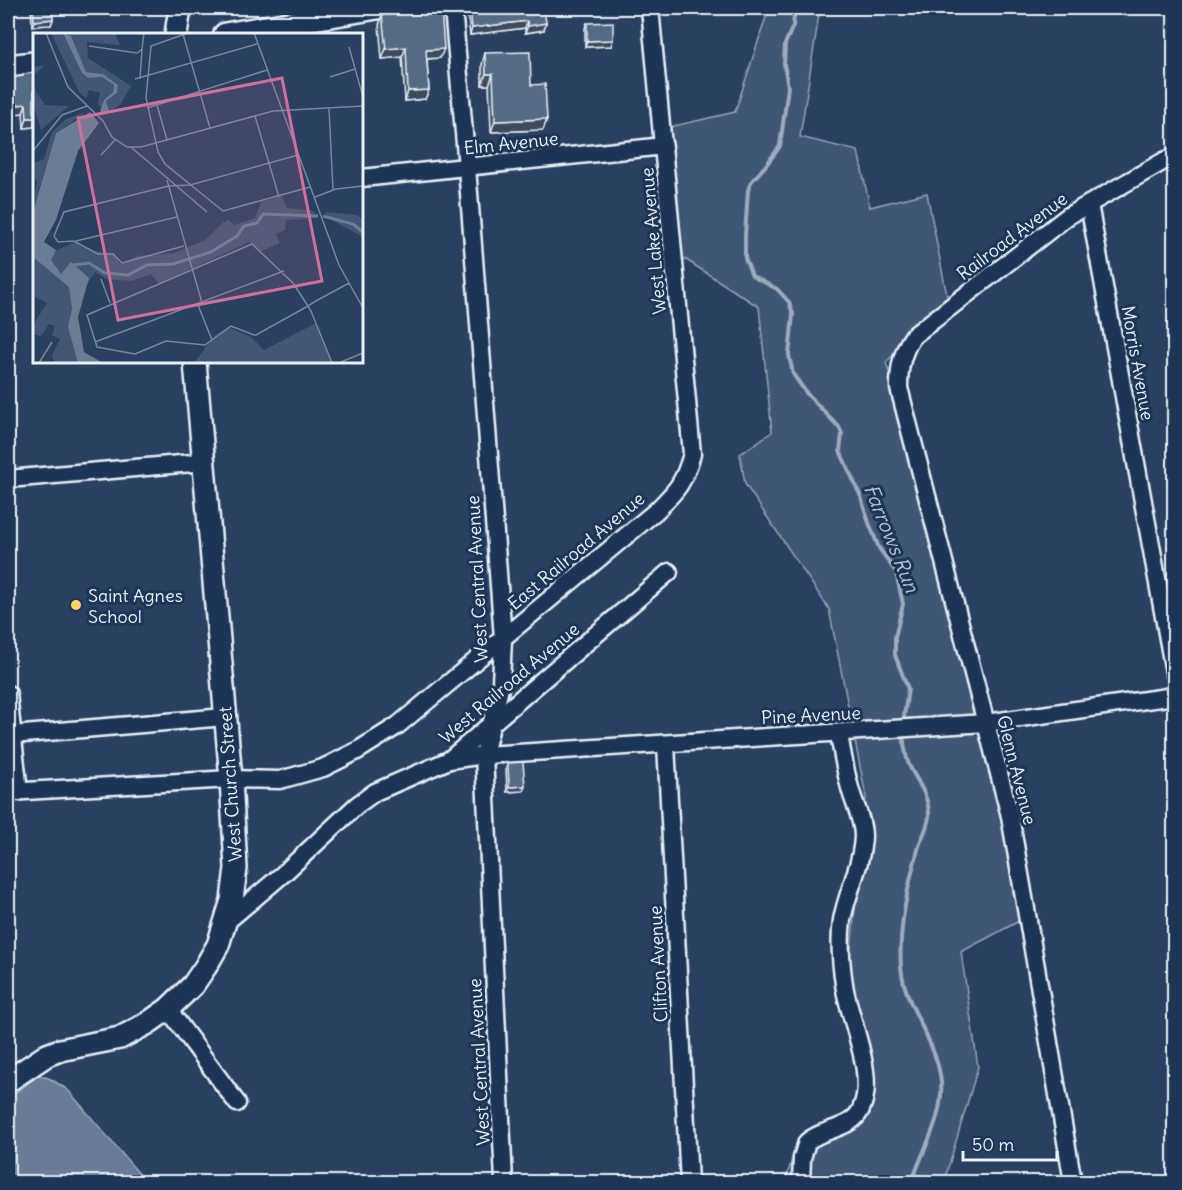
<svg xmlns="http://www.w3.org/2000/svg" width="1182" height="1190" viewBox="0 0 1182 1190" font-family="Delius,sans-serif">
<rect width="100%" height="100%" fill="#294061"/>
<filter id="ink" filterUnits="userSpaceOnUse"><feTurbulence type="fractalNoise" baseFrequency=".0167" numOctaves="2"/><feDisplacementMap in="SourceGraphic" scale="12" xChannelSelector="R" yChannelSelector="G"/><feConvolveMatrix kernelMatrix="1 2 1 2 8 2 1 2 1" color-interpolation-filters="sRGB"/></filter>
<g filter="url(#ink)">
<!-- green -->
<path fill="#415774" stroke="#94a4b6" stroke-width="1.5" d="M 769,8 L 820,8 L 800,137 L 858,151 L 870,207 L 927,193 L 949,306 L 886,362 L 987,704 L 1023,919 L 961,952 L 978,1067 L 944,1182 L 785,1182 L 798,1139 L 870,1114 L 845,1010 L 866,797 L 829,609 L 745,484 L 740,454 L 772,432 L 759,307 L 674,252 L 665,128 L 735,112 Z"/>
<!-- water -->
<path fill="#6b7c95" stroke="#9dabbd" stroke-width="1.5" d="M 39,1075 L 51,1079 L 68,1090 L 146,1182 L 8,1182 L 8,1099 Z"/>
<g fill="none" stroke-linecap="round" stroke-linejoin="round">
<!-- stream -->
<g stroke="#9dabbd" stroke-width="4">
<path d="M 795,8 L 793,26 L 785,44 L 784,64 L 788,87 L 780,146 L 767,164 L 751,182 L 748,190 L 745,235 L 745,258 L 752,276 L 777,289 L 789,302 L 793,314 L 789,355 L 793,374 L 807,394 L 839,427 L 842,434 L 840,451 L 861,497 L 869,523 L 879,548 L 896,572 L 903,604 L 895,637 L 895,655 L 908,689 L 903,723"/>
<path d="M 903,734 C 904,744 905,755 909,765 C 917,781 929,796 929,815 C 929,826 922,836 919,846 C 908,884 898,927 901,967 C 905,1009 937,1040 941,1082 C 944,1118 922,1150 912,1182"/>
</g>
<defs>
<g id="minor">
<path d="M 453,8 L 467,167 L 503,638 L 501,684 L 484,755 L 504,1182"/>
<path d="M 362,178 L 664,146"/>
<path d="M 1089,204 L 1174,672"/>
<path d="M 8,479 L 204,462"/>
<path d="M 8,694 L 19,792"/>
<path d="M 12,735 L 225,717"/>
<path d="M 666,744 L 689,1182"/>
<path d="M 449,760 L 484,755 L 986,723 L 1174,696"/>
<path d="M 8,792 L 231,779 L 280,780 L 323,768 L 357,751 L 397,726 L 656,511 C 677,490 684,483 692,454 L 650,8"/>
<path d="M 225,923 L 283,874 L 357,805 L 375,792 L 449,760 L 669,572"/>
<path d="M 168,1009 L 237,1103"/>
<path d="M 801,1182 L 802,1158 L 807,1142 C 822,1128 852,1130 861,1109 C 877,1075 849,1020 844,984 C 841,964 839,941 842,920 C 847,892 862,865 863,836 C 863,819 854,804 850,788 C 845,770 842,752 839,734"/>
<path d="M 1073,1182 L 1010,816 L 899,388 C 899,368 902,352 913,336 L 1068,216 L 1164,161 L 1174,157"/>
</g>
<g id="major">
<path d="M 176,34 L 180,8"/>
<path d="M 225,34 L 377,8"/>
<path d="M 8,66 L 34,63"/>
<path d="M 8,1081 L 47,1055 L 60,1050 L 120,1038 L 148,1023 L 168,1009 L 193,985 L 206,966 L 218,945 L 232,900 L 236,868 L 231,779 L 195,362"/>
</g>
</defs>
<!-- minor casing -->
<use href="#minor" stroke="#e8f1f8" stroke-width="21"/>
<!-- major casing -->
<use href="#major" stroke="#e8f1f8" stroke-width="26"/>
<!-- minor -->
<use href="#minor" stroke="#1d3557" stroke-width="16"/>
<!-- major -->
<use href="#major" stroke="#1d3557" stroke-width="21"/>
</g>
<!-- wall -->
<g fill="#495b71" stroke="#e8f1f8" stroke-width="1.5">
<path d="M 31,8 L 52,8 L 53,19 L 51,25 L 32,26 Z"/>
<path d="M 468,8 L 544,8 L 544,30 L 525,33 L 525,28 L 470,35 L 467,10 Z"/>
<path d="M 403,10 L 440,58 L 427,59 L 429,90 L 425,99 L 405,101 L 402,57 L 382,59 L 379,25 L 382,15 L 402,13 Z"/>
<path d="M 587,23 L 611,46 L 585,47 L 585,28 Z"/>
<path d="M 485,53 L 531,85 L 547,119 L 543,130 L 491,132 L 489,85 L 482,85 L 482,64 Z"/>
<path d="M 34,73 L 34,127 L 24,128 L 23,113 L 8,115 L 8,78 L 23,76 L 23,74 Z"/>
<path d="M 508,763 L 525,786 L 523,791 L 507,792 L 506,768 Z"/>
</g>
<!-- shaded-wall -->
<g fill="#3c4a5c" stroke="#e8f1f8" stroke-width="1.5">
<path d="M 205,8 L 235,8 L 203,12 Z"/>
<path d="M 668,8 L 684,8 L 683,10 L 667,11 Z"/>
<path d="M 53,19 L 51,25 L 32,26 L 34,21 Z"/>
<path d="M 527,21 L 525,28 L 470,35 L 472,28 Z"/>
<path d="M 546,23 L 544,30 L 525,33 L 528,26 Z"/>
<path d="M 613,40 L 611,46 L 585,47 L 587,41 Z"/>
<path d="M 406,47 L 402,57 L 382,59 L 386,49 Z"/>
<path d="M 444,49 L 440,58 L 423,59 L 426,50 Z"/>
<path d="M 486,74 L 493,74 L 489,85 L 482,85 Z"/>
<path d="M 429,90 L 425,99 L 405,101 L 408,91 Z"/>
<path d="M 26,104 L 23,113 L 8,115 L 8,106 Z"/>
<path d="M 27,118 L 34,118 L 34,127 L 24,128 Z"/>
<path d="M 547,119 L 543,130 L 491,132 L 495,121 Z"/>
<path d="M 525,786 L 523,791 L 507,792 L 509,787 Z"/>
</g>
<!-- building -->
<g fill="#556a83" stroke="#e8f1f8" stroke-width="1.5">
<path d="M 33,8 L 52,8 L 53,19 L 34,21 Z"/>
<path d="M 441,8 L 444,49 L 426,50 L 429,90 L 408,91 L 406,47 L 386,49 L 382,15 L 404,13 L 403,10 Z"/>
<path d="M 470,8 L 544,8 L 546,23 L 528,26 L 527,21 L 472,28 Z"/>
<path d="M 613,22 L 613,40 L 587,41 L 587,23 Z"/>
<path d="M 530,52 L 531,85 L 545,84 L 547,119 L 495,121 L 493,74 L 486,74 L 485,53 Z"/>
<path d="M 34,73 L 34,118 L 27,118 L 26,104 L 8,106 L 8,78 L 23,76 L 23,74 Z"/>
<path d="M 523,762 L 525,786 L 509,787 L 508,763 Z"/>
</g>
</g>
<!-- markers -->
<circle fill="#ffd166" stroke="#1d3557" stroke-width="2" cx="76" cy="605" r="6"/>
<g text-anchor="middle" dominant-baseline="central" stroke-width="6" stroke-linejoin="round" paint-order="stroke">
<!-- street labels -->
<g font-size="18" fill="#e8f1f8" stroke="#1d3557">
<text transform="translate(511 143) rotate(-6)">Elm Avenue</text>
<text transform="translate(1012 236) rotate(-37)">Railroad Avenue</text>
<text transform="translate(653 241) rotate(-95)">West Lake Avenue</text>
<text transform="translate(1138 363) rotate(80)">Morris Avenue</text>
<text transform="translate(576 551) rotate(-40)">East Railroad Avenue</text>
<text transform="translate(477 579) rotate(-93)">West Central Avenue</text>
<text transform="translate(509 683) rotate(-40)">West Railroad Avenue</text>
<text transform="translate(811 715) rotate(-3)">Pine Avenue</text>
<text transform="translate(1017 770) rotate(76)">Glenn Avenue</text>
<text transform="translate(230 784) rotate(-94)">West Church Street</text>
<text transform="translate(658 964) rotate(-93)">Clifton Avenue</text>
<text transform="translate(479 1062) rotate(-93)">West Central Avenue</text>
</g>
<!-- poi labels -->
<g font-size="18" fill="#e8f1f8" stroke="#1d3557" text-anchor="start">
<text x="88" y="595">Saint Agnes<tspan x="88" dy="21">School</tspan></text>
</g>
<!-- water labels -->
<g font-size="20" font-style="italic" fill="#b6c2d0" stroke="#1d3557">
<text transform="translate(892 538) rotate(68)">Farrows Run</text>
</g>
</g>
<!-- overview -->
<g transform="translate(33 33)">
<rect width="330" height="330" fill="#294061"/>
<path d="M 18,0 L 33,2 L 49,40 L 55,45 L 69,44 L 81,52 L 80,59 L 71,67 L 69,76 L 65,71 L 67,60 L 56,57 L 53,65 L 46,59 ZM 35,0 L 82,0 L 87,12 L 54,9 L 55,25 L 98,53 L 87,72 L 71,82 L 76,77 L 73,68 L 84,60 L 85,52 L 70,41 L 53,39 ZM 11,33 L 0,43 L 3,59 L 12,72 L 36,73 L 8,97 L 0,70 L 0,34 ZM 53,79 L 23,100 L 0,177 L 4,148 L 0,143 L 1,130 L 11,126 L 19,99 L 33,86 ZM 249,163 L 254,175 L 281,178 L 284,185 L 253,187 L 252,197 L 243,201 L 247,210 L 228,218 L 216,209 L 126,251 L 118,241 L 99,248 L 74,246 L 62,239 L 39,276 L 46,330 L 22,330 L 19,322 L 27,306 L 19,302 L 22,293 L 16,291 L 8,303 L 0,301 L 0,292 L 14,270 L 0,263 L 0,223 L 4,227 L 41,209 L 60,218 L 81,220 L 87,231 L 104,223 L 141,220 L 172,207 L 191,189 L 196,187 L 201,192 L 222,185 L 228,169 ZM 292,179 L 324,182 L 330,187 L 330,204 L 295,185 ZM 283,290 L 300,330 L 161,330 L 181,303 L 195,294 L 218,304 L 231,317 Z" fill="#415774"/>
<path d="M 30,0 L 38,3 L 53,39 L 70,41 L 85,52 L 84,60 L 73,68 L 76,77 L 71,81 L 67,78 L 71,67 L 80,59 L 81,52 L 69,44 L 55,45 L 49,40 ZM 57,79 L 66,90 L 45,118 L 23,187 L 11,209 L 23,217 L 18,227 L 28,241 L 38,229 L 56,245 L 45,284 L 51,319 L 70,330 L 45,330 L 35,294 L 39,276 L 36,254 L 0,224 L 0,179 L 23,100 Z" fill="#6b7c95"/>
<path fill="none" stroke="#6b7c95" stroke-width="3" d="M 290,183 L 320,191 L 330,199M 40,232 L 56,230 L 72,240 L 95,242 L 114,232 L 140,231 L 178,219 L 204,203 L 211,193 L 224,190 L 230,181 L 285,183"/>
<path fill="none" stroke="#75879d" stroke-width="1.5" d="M 13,0 L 35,54 L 70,88 L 79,104 L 94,114 L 108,114 L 240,78 L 330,73M 155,0 L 118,13 L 113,65 L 125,119 L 132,131 L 190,178 L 277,154M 221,0 L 306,232 L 330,275M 150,1 L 177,95M 56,13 L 104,20 L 109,16 L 111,0M 316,14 L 330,64M 297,44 L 322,36M 102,46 L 224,11M 107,46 L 109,16M 124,72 L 134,107M 114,75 L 234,37M 296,75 L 300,157M 222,83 L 246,164M 99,115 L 174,179M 0,118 L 29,82 L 54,73M 68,122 L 82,107M 134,147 L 169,270M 282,164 L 303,156 L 330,153M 43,208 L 144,184M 151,213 L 89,230 L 80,221 L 65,221 L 41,208 L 25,209 L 21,203 L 31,179 L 136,153 L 157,152 L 265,122M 68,246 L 77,270M 165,272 L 179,307M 62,309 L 251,238M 308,329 L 330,320M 6,330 L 19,309M 299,330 L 278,278 L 275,273 L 260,250 L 219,211 L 54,282 L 64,314 L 102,321 L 133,308 L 172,312 L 198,293 L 221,302 L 223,302 L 275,273 L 278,271 L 283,268 L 316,250"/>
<path fill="#d16f9a" fill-opacity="0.15" stroke="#d16f9a" stroke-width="3" d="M 249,45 L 289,248 L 85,287 L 45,85 Z"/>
<rect width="330" height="330" fill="none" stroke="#e8f1f8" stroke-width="3"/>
</g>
<!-- margin -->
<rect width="1182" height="1190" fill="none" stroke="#1d3557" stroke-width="30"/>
<rect x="15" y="15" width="1152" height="1160" fill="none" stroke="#e8f1f8" stroke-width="2" filter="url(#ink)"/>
<!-- scale -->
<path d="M963 1151v9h94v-9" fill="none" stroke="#e8f1f8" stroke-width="3"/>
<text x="972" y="1151" font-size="18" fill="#e8f1f8" stroke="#1d3557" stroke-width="4.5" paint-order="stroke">50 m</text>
</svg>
